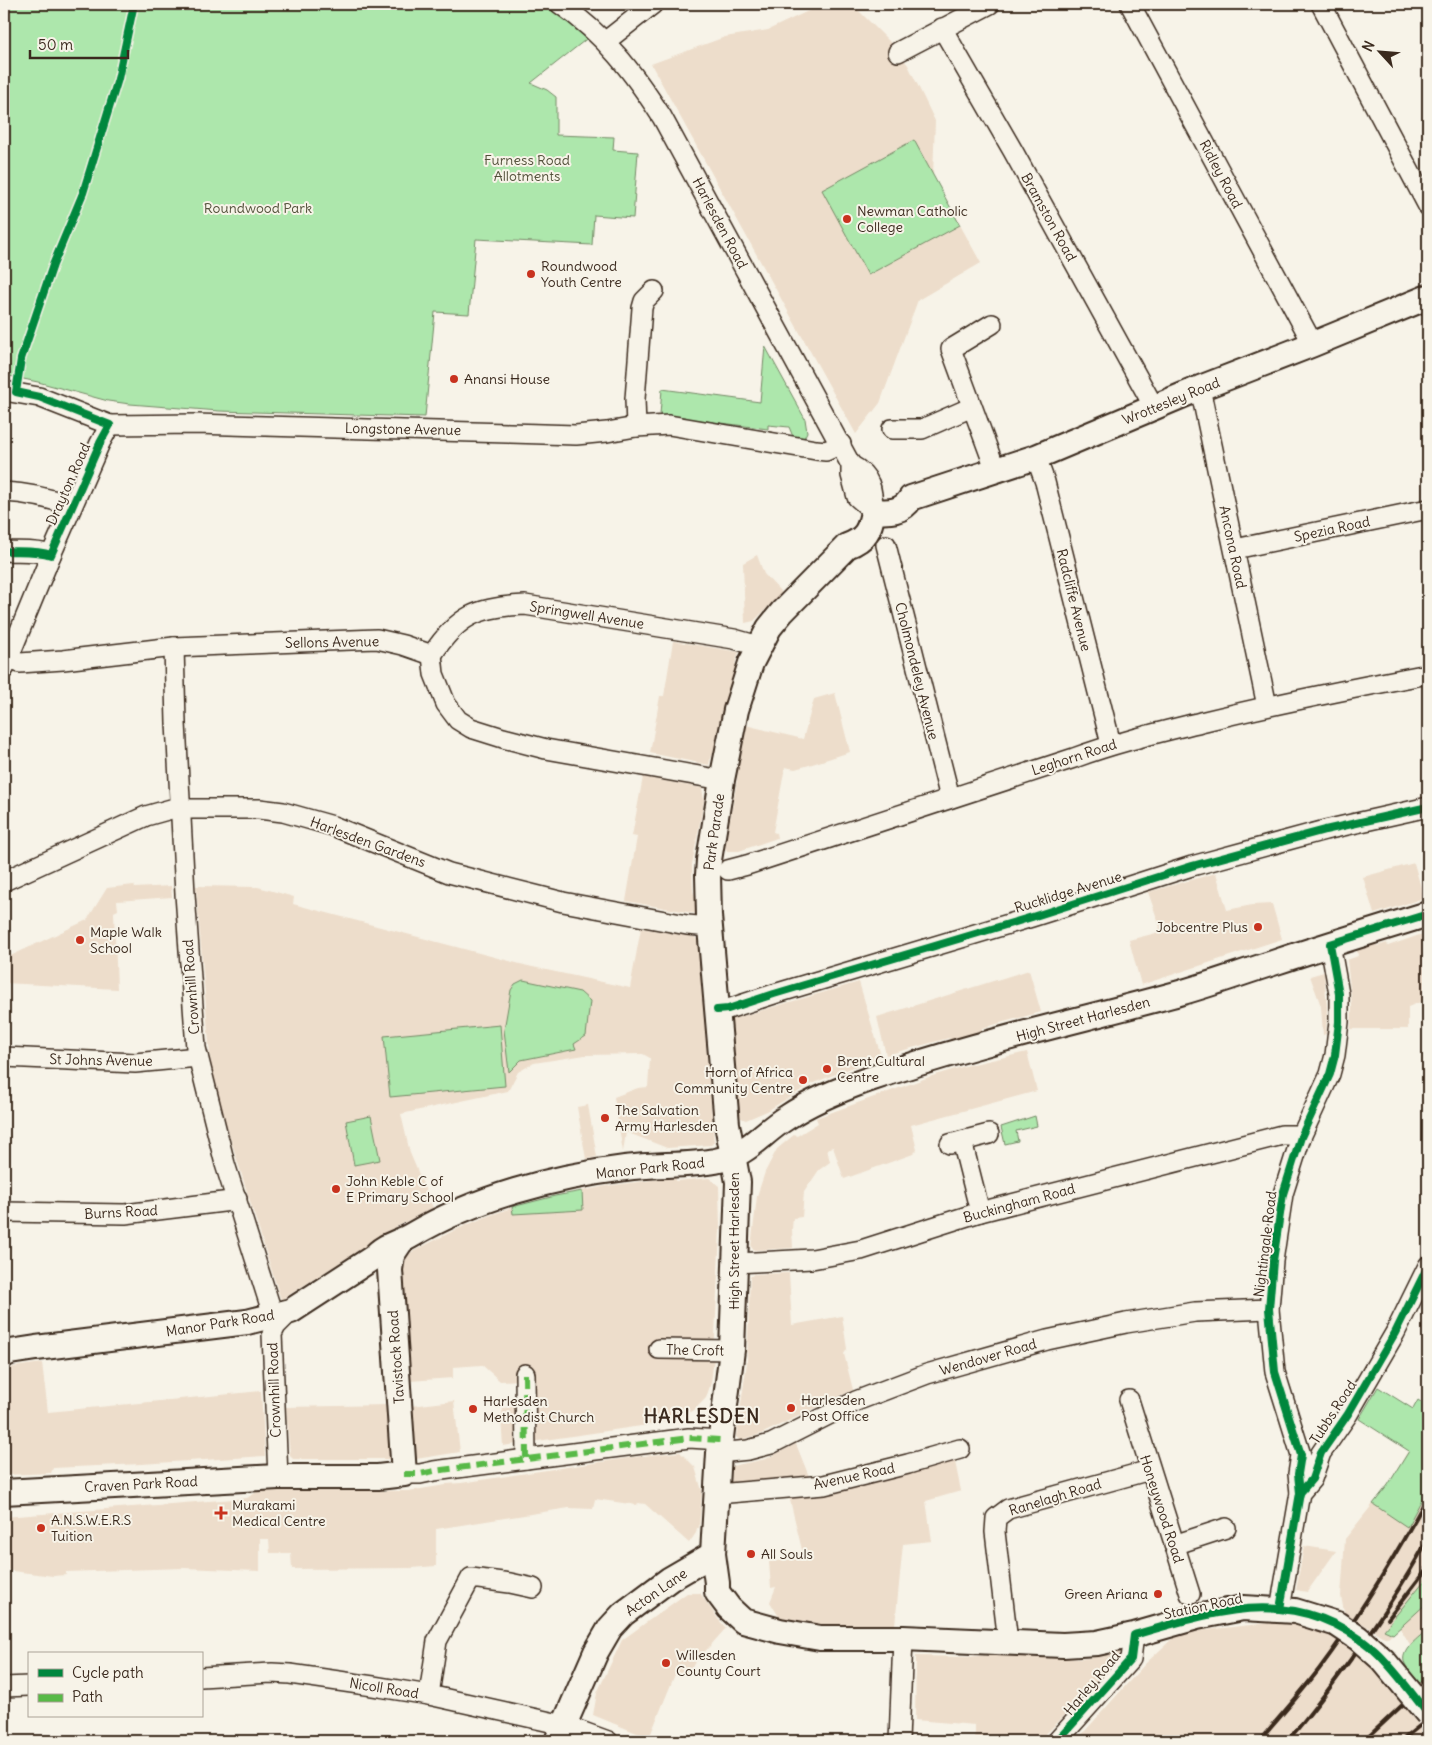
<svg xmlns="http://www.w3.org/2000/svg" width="1432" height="1745" viewBox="0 0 1432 1745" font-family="Delius,sans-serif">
<rect width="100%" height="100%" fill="#f7f3e8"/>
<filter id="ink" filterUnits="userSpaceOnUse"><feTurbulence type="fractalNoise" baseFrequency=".02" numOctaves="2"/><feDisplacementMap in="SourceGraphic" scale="10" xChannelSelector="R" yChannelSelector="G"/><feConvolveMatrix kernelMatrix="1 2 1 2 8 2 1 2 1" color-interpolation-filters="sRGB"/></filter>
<g filter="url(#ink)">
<!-- built -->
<g fill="#edddcb">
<path d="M 823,4 L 852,4 L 890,42 L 908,65 L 935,121 L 933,176 L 981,263 L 918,300 L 880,403 L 856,434 L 651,64 L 725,37 L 768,30 Z"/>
<path d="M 757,555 L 764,574 L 782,593 L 754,621 L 745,623 L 743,563 Z"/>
<path d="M 673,641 L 739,652 L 735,664 L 737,664 L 714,755 L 711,755 L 709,765 L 650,753 L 660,696 L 664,696 Z"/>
<path d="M 835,693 L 850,752 L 806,766 L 795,769 L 785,767 L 773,832 L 776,833 L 777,838 L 739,851 L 727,851 L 725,847 L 737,781 L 738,759 L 745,725 L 803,739 L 814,699 Z"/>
<path d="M 643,777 L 702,788 L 704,800 L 692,865 L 693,891 L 697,903 L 698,914 L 626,901 L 637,837 L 632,836 Z"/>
<path d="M 1414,863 L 1424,898 L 1374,914 L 1363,877 Z"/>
<path d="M 1216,873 L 1227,910 L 1252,905 L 1272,904 L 1282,939 L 1141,985 L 1129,940 L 1156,933 L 1160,927 L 1148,892 Z"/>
<path d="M 134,885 L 135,888 L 171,886 L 172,897 L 117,901 L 118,910 L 114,912 L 117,989 L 4,983 L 4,959 L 87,920 L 107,888 Z"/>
<path d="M 196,886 L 258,887 L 294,897 L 293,904 L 528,966 L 630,988 L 641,928 L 695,937 L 698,941 L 714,1142 L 711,1145 L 667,1148 L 626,1132 L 623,1152 L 614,1097 L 638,1088 L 648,1087 L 650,1058 L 643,1054 L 585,1055 L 534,1063 L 518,1072 L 508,1091 L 401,1114 L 410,1153 L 433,1208 L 396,1227 L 281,1300 L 212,1080 Z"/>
<path d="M 1428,932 L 1428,999 L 1408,1007 L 1408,1029 L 1351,1029 L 1352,1007 L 1347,960 L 1358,956 L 1357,950 L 1376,944 L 1377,946 L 1387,943 L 1388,946 Z"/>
<path d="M 1029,970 L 1041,1012 L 982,1028 L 982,1031 L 951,1040 L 949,1038 L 886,1055 L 877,1017 Z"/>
<path d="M 1324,972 L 1327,1008 L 1326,1034 L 1323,1035 L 1321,1006 L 1310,976 Z"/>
<path d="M 859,982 L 881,1056 L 811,1084 L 767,1111 L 746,1120 L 741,1118 L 735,1106 L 729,1020 Z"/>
<path d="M 1027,1052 L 1037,1091 L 911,1125 L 917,1150 L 913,1154 L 844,1179 L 833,1147 L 827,1149 L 830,1162 L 819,1170 L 804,1192 L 802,1217 L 793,1218 L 792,1229 L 793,1248 L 754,1250 L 751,1247 L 757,1196 L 765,1172 L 777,1149 L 795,1134 L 797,1136 L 818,1123 L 816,1118 L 932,1076 L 965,1066 Z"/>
<path d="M 588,1105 L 597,1157 L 586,1159 L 577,1107 Z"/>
<path d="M 676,1177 L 676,1181 L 709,1178 L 719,1186 L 720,1228 L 714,1357 L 711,1383 L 706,1398 L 693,1411 L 672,1420 L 648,1425 L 503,1446 L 501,1419 L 503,1408 L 511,1407 L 511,1404 L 521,1404 L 521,1380 L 500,1381 L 482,1365 L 453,1367 L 453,1378 L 409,1381 L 402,1257 L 455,1230 L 488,1216 L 532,1201 L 606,1186 Z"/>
<path d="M 789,1273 L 792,1325 L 842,1316 L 847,1349 L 844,1354 L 853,1390 L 761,1434 L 740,1440 L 736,1437 L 747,1363 L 750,1277 L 754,1274 Z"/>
<path d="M 42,1363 L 48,1412 L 261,1391 L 265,1456 L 141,1464 L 53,1468 L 51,1473 L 4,1475 L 4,1374 L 13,1367 Z"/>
<path d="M 454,1401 L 460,1452 L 416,1459 L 414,1458 L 411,1406 Z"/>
<path d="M 387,1405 L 390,1459 L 293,1459 L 290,1456 L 286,1407 Z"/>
<path d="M 1428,1417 L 1428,1695 L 1409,1713 L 1428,1737 L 1428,1741 L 1076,1741 L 1145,1664 L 1173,1638 L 1196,1631 L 1287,1621 L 1338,1639 L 1375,1669 L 1400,1701 L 1420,1684 L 1405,1665 L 1404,1661 L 1406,1651 L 1411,1646 L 1400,1628 L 1388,1638 L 1382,1636 L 1344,1612 L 1341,1596 L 1345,1539 L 1388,1485 Z"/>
<path d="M 796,1444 L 810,1479 L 731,1492 L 732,1466 L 766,1459 Z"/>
<path d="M 680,1452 L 695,1467 L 702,1491 L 699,1528 L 697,1528 L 696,1533 L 689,1543 L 645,1504 L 638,1503 L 637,1505 L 595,1499 L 593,1509 L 569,1508 L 436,1529 L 436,1566 L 411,1568 L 292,1569 L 291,1553 L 270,1553 L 269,1539 L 260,1539 L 260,1571 L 183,1568 L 66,1572 L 66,1575 L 53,1576 L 4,1570 L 4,1517 L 247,1498 L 260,1490 L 408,1491 L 446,1485 L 446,1484 L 461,1483 L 634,1457 Z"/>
<path d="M 953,1452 L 961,1491 L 926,1501 L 932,1541 L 903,1544 L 895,1625 L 815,1624 L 781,1620 L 770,1602 L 776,1587 L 771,1588 L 769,1562 L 804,1558 L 789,1496 Z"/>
<path d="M 1304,1546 L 1336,1551 L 1307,1592 L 1296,1590 Z"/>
<path d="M 687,1593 L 700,1593 L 718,1619 L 726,1628 L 685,1674 L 676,1672 L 649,1738 L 593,1715 L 597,1693 L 622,1640 Z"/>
<path d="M 1119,1650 L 1122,1655 L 1076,1704 L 1039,1741 L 975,1741 L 975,1725 L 915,1720 L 916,1656 L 966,1657 L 1015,1653 L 1078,1659 L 1090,1658 Z"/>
</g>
<!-- green -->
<g fill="#ade7ac" stroke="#748865">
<path d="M 4,4 L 543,4 L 589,37 L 531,83 L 547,90 L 556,97 L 556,135 L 614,137 L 613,150 L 638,152 L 633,218 L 594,215 L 592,245 L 476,239 L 469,314 L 435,312 L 425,417 L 219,411 L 130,404 L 108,401 L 38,382 L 4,375 Z"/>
<path d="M 914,140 L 960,225 L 868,275 L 822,190 Z"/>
<path d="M 765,346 L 805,419 L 807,432 L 803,440 L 794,439 L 789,427 L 768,425 L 768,429 L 660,415 L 662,389 L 760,402 Z"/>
<path d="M 523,980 L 580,992 L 590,1001 L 586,1036 L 574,1044 L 576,1049 L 521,1060 L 509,1072 L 504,1030 L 511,990 L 515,984 Z"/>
<path d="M 500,1025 L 505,1086 L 390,1097 L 384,1036 Z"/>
<path d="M 371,1116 L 380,1160 L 354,1165 L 346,1121 Z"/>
<path d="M 1035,1116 L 1037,1126 L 1016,1131 L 1018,1141 L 1005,1144 L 1001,1127 Z"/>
<path d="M 582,1191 L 583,1210 L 513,1214 L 512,1207 L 555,1196 Z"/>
<path d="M 1378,1387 L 1413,1409 L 1418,1400 L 1428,1407 L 1428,1488 L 1407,1527 L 1373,1504 L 1388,1485 L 1409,1451 L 1359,1419 Z"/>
<path d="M 1428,1576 L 1428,1602 L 1393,1634 L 1384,1630 Z"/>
<path d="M 1428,1629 L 1428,1675 L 1420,1683 C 1415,1678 1408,1671 1405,1664 C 1398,1651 1420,1637 1428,1629 Z"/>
</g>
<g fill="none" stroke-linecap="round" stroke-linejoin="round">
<defs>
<g id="minor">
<path d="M 560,4 C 605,35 633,72 662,117 L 851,465 L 851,475 L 857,497 L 873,511"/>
<path d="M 1130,4 L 1307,333 L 1311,345"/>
<path d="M 1321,4 L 1428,206"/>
<path d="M 942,28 L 1013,151 L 1154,407"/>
<path d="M 606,41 L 653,4"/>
<path d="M 898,52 L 990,4"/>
<path d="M 992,324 L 951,349 L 996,471"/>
<path d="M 1200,388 L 1267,706"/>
<path d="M 4,391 L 39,397 L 110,425 L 196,424 L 576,435 L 607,432 L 636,427 L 669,425 L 816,450 L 826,451 L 841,444"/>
<path d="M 636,427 L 635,399 L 642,308 L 644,301 L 654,291"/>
<path d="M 892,429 L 922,429 L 972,407"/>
<path d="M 1036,457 L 1045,482 L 1111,744"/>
<path d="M 851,465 C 871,475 873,490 873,511"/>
<path d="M 4,492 C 28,493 49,498 72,506"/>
<path d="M 886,545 L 950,798"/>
<path d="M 1235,549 L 1428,509"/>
<path d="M 4,551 C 19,552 37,550 51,555"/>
<path d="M 174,647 L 176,723 L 185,894 L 196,1048 L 225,1164 L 273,1315"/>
<path d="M 432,655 C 458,615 478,607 525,605 L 734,639 L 759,646"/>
<path d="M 432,655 L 434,674 L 446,704 L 458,720 L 471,728 L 503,738 L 546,749 L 722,780"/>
<path d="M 8,659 L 20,663 L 63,660 L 174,647 L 377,639 L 403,645 L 432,655"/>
<path d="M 4,669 L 51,555 L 100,443 L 110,425"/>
<path d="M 728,870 L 747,865 L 1074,758 C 1117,742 1161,732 1205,721 C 1279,703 1354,688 1428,674"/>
<path d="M 4,881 L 146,816 L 171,809 L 259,809 L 283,812 L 333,826 L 449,873 L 563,902 L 687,925 L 710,927"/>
<path d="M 717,1010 L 728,1009 L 774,994 L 1032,917 L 1192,866 L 1325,830 L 1428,807"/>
<path d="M 4,1057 L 135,1063 L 198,1057"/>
<path d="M 962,1141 L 980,1212"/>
<path d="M 950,1144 L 989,1134"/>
<path d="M 4,1212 L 125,1214 L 231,1201 L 237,1198"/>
<path d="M 736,1263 L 812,1259 L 861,1250 L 980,1212 L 1282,1135 L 1295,1135 L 1301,1137"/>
<path d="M 659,1349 L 732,1350"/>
<path d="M 525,1374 L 526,1459"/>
<path d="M 1129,1400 L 1190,1594"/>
<path d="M 719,1453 L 748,1450 L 771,1444 L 856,1401 L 927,1374 L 1047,1340 L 1126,1323 L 1195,1312 L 1269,1309"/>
<path d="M 404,1474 L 420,1474 L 434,1471 L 689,1438 L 721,1440"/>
<path d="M 278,1477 L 272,1334 L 276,1326 L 291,1311"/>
<path d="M 1300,1493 L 1298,1474 L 1301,1455 L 1275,1372 L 1269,1309 L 1273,1261 L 1283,1194 L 1301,1137 L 1330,1074 L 1335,1055 L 1339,1022 L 1339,994 L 1330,944"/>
<path d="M 717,1494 L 824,1485 L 908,1464 L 960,1449"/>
<path d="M 1174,1545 L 1226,1528"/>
<path d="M 1280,1609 L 1300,1493 L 1312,1479 L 1321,1453 L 1348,1414 L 1395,1333 L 1428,1266"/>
<path d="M 1008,1642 L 995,1532 L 996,1518 L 1008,1509 L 1150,1470"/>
<path d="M 201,1677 L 272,1673 L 290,1674 L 373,1686 L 429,1695 L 564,1725 L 608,1741"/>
<path d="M 4,1687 L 29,1686"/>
<path d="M 429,1695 L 437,1641 L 471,1578 L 510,1583 L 533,1588"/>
<path d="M 899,1741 L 903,1638"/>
<path d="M 1057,1741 L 1131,1659 L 1134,1635"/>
</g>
<g id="major">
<path d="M 873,511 C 870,530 866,539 847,546 L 782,612 L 769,628 L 751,663 L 736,710 L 722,780 L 709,860 L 708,875 L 709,916 L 727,1124 L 738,1182 L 732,1350 L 719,1453 L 714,1536 L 713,1554 L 717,1583 L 717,1592 L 729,1608 L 743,1621 L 780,1631 L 820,1638 L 903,1638 L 1063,1645 L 1097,1643 L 1134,1635 L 1197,1617 L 1243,1608 L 1295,1611 L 1337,1624"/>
<path d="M 873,511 C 889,512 902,513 911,498 L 1036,457 L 1200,388 L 1311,345 L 1428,297"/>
<path d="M 4,1355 L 10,1352 L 36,1348 L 247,1322 L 291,1311 L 374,1257 C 383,1245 399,1243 412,1235 C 475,1198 553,1177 625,1168 C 655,1164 686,1166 715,1161 C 750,1154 759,1135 786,1118 C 811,1101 839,1090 867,1080 C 968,1045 1073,1022 1176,994 C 1209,985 1241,973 1273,963 C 1324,946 1376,930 1428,914"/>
<path d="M 4,1492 L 278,1477 L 378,1477 L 404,1474 L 390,1270 L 392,1255 L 400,1243"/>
<path d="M 557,1741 L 596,1652 L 610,1628 L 623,1614 L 670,1579 L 713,1554"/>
</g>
</defs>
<!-- minor casing -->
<use href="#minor" stroke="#3b2a1e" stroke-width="22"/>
<!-- major casing -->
<use href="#major" stroke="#3b2a1e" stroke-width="28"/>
<!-- minor -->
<use href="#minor" stroke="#f7f3e8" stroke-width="19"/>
<!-- major -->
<use href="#major" stroke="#f7f3e8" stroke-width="24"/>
<!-- rail -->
<g stroke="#3b2a1e" stroke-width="4">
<path d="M 1388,1619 L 1428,1567"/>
<path d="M 1259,1741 C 1280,1717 1301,1693 1320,1668 C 1361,1613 1396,1555 1428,1496"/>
<path d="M 1287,1741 C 1306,1720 1323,1697 1340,1674 C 1372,1631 1402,1587 1428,1539"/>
<path d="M 1364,1741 L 1428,1681"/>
<path d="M 1401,1741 L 1428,1719"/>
</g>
<defs>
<path id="major-bridge" d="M 1337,1624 L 1358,1638 L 1383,1660 L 1428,1714"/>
</defs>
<!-- major-bridge casing -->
<use href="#major-bridge" stroke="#3b2a1e" stroke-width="28" stroke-linecap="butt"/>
<!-- major-bridge -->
<use href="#major-bridge" stroke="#f7f3e8" stroke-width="24"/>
<!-- quiet -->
<g stroke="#58b947" stroke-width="6" stroke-dasharray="12 6" stroke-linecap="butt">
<path d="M 525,1374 L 526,1459"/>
<path d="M 404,1474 L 420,1474 L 434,1471 L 689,1438 L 721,1440"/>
</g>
<defs>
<g id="cycleway">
<path d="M 4,551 C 19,552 37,550 51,555 L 100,443 L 110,425 L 39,397 L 16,392 L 21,359 L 53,265 L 83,193 L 118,79 L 134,4"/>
<path d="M 717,1010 L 728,1009 L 774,994 L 1032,917 L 1192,866 L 1325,830 L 1428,807"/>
<path d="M 1300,1493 L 1298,1474 L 1301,1455 L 1275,1372 L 1269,1309 L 1273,1261 L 1283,1194 L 1301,1137 L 1330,1074 L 1335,1055 L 1339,1022 L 1339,994 L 1330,944 L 1428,914"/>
<path d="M 1280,1609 L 1300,1493 L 1312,1479 L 1321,1453 L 1348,1414 L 1395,1333 L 1428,1266"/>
<path d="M 1057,1741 L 1131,1659 L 1134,1635 C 1220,1610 1297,1584 1374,1650 C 1394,1668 1411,1693 1428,1714"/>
</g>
</defs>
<!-- cycleway casing -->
<use href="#cycleway" stroke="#f7f3e8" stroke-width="11"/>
<!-- cycleway -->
<use href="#cycleway" stroke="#00873e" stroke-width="8"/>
</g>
</g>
<!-- markers -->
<g fill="#c8321e" stroke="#f7f3e8" stroke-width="2">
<circle cx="847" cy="219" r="5"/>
<circle cx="531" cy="274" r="5"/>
<circle cx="454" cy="379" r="5"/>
<circle cx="1258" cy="927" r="5"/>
<circle cx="80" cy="940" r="5"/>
<circle cx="827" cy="1069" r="5"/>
<circle cx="803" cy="1080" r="5"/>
<circle cx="605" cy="1118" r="5"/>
<circle cx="336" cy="1189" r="5"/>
<circle cx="791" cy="1408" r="5"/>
<circle cx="473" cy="1409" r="5"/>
<path d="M218.5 1505.5h5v5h5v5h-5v5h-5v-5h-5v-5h5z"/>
<circle cx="41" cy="1528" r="5"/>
<circle cx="751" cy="1554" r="5"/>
<circle cx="1158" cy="1594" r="5"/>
<circle cx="666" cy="1663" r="5"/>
</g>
<g text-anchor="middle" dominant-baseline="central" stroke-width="4" stroke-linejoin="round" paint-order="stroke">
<!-- park labels -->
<g font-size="14" fill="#52503a" stroke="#f7f3e8">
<text x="527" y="160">Furness Road<tspan x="527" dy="16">Allotments</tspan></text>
<text x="258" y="208">Roundwood Park</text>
</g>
<!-- street labels -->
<g font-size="14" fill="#3b2a1e" stroke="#f7f3e8">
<text transform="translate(1221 174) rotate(62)">Ridley Road</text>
<text transform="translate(1049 217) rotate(61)">Bramston Road</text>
<text transform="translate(720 223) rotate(62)">Harlesden Road</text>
<text transform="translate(1171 401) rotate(-22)">Wrottesley Road</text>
<text transform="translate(403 429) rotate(1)">Longstone Avenue</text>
<text transform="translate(68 484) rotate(-66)">Drayton Road</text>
<text transform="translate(1332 529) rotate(-12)">Spezia Road</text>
<text transform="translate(1233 547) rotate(78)">Ancona Road</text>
<text transform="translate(1074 600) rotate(76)">Radcliffe Avenue</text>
<text transform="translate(587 615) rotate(9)">Springwell Avenue</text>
<text transform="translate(332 642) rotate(-1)">Sellons Avenue</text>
<text transform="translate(917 671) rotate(76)">Cholmondeley Avenue</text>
<text transform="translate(1074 757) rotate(-18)">Leghorn Road</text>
<text transform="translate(714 832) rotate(-82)">Park Parade</text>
<text transform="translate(368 842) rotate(20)">Harlesden Gardens</text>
<text transform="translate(1068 892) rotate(-17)">Rucklidge Avenue</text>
<text transform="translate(191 987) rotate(-94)">Crownhill Road</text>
<text transform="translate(1083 1019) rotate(-15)">High Street Harlesden</text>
<text transform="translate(101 1060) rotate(1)">St Johns Avenue</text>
<text transform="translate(650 1168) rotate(-6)">Manor Park Road</text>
<text transform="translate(1019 1203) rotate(-15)">Buckingham Road</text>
<text transform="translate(121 1212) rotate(-3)">Burns Road</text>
<text transform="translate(734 1241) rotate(-90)">High Street Harlesden</text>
<text transform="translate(1265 1244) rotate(-83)">Nightingale Road</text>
<text transform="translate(220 1323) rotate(-9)">Manor Park Road</text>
<text transform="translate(695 1350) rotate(1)">The Croft</text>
<text transform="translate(396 1357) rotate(-94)">Tavistock Road</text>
<text transform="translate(988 1357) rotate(-16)">Wendover Road</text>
<text transform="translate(274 1390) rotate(-92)">Crownhill Road</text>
<text transform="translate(1333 1412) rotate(-57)">Tubbs Road</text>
<text transform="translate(854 1476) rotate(-12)">Avenue Road</text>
<text transform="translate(141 1484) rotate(-3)">Craven Park Road</text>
<text transform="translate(1055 1497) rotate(-17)">Ranelagh Road</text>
<text transform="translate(1162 1509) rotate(72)">Honeywood Road</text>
<text transform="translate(656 1592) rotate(-35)">Acton Lane</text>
<text transform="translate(1203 1606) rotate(-12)">Station Road</text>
<text transform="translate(1092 1683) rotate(-50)">Harley Road</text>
<text transform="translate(384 1688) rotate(9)">Nicoll Road</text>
</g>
<!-- poi labels -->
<g font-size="14" fill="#3b2a1e" stroke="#f7f3e8" text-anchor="start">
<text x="857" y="211">Newman Catholic<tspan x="857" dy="16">College</tspan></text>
<text x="541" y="266">Roundwood<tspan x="541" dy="16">Youth Centre</tspan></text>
<text x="464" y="379">Anansi House</text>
<text x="1248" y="927" text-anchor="end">Jobcentre Plus</text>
<text x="90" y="932">Maple Walk<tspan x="90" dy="16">School</tspan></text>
<text x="837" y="1061">Brent Cultural<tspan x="837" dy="16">Centre</tspan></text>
<text x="793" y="1072" text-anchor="end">Horn of Africa<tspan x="793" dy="16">Community Centre</tspan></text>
<text x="615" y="1110">The Salvation<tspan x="615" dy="16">Army Harlesden</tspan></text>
<text x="346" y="1181">John Keble C of<tspan x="346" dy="16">E Primary School</tspan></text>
<text x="801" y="1400">Harlesden<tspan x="801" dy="16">Post Office</tspan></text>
<text x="483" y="1401">Harlesden<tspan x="483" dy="16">Methodist Church</tspan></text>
<text x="232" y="1505">Murakami<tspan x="232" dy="16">Medical Centre</tspan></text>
<text x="51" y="1520">A.N.S.W.E.R.S<tspan x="51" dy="16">Tuition</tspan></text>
<text x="761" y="1554">All Souls</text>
<text x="1148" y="1594" text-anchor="end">Green Ariana</text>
<text x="676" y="1655">Willesden<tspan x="676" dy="16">County Court</tspan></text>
</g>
<!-- district labels -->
<g font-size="19" font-weight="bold" letter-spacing="1" fill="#3b2a1e" stroke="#f7f3e8">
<text x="702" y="1416">HARLESDEN</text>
</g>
</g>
<!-- margin -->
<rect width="1432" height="1745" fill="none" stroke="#f7f3e8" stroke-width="20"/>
<rect x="10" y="10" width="1412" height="1725" fill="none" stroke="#3b2a1e" stroke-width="2" filter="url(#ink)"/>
<!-- legend -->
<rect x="28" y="1652" width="175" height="65" fill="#f7f3e8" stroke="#aca397"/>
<rect x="38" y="1669" width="25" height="8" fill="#00873e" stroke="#aca397"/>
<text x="72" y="1678" font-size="15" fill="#3b2a1e">Cycle path</text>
<rect x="38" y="1694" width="25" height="8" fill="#58b947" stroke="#aca397"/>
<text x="72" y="1702" font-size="15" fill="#3b2a1e">Path</text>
<!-- north arrow -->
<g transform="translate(1380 52) rotate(296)" stroke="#f7f3e8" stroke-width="4" paint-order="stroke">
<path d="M0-4L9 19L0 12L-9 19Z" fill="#3b2a1e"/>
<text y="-8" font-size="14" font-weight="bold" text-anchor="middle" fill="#3b2a1e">N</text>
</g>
<!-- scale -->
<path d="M30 50v8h98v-8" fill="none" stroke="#3b2a1e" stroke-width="2.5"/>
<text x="38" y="50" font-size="15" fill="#3b2a1e" stroke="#f7f3e8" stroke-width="4" paint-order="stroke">50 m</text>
</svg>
